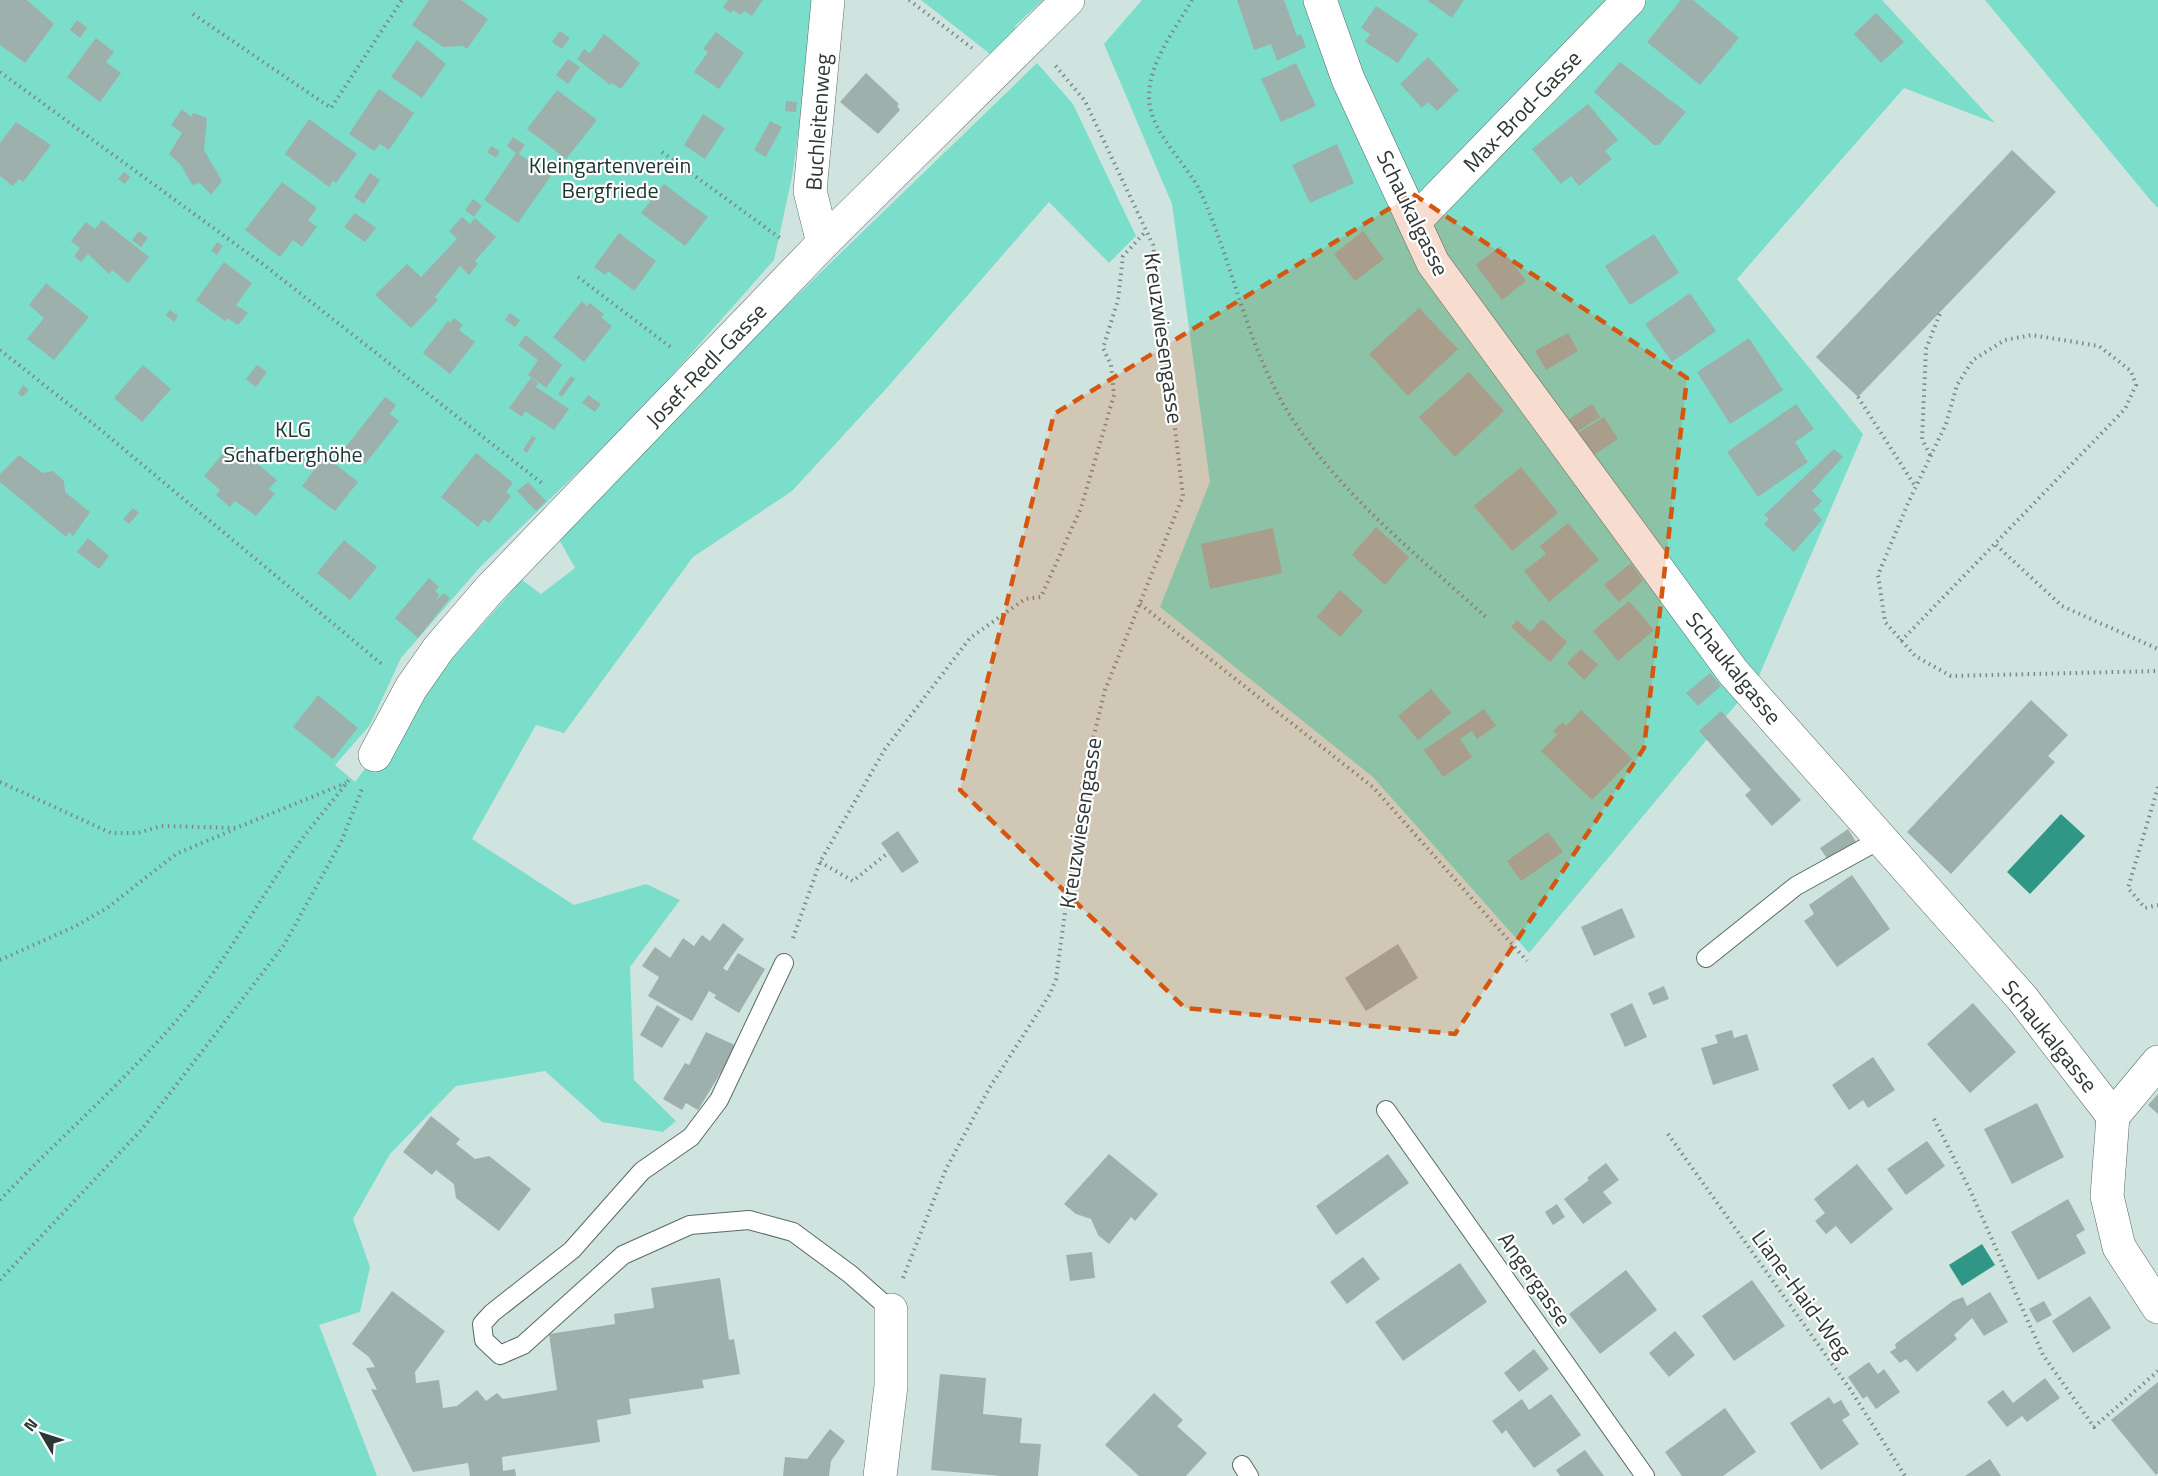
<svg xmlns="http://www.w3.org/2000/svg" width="2158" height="1476" viewBox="0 0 2158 1476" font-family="'Titillium Web',sans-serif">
<rect width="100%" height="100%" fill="#d0e4df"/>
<!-- green -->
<g fill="#7adecb">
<path d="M 0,0 L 817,0 L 792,177 L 774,260 L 635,417 L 481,566 L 401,658 L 370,725 L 335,765 L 355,782 L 421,694 L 522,580 L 541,594 L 575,568 L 556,534 L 603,483 L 1037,63 L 1073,104 L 1136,236 L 1109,263 L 1049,202 L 885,390 L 792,491 L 693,557 L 564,733 L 536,725 L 472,839 L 574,905 L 646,884 L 680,900 L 630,967 L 634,1080 L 676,1121 L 663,1132 L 602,1122 L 545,1071 L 456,1086 L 390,1154 L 353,1219 L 370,1267 L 360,1312 L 319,1325 L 377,1476 L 0,1476 Z"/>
<path d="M 921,0 L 1043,0 L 1016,25 L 1011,41 L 994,57 Z"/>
<path d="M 1142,0 L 1882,0 L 1995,123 L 1904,88 L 1737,279 L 1863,434 L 1758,678 L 1529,953 L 1373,777 L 1160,607 L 1210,482 L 1172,204 L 1104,44 Z"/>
<path d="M 1985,0 L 2158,0 L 2158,208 L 2152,202 Z"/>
</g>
<!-- water -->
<g fill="#309786">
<path d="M 2061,814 L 2085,836 L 2030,894 L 2007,872 Z"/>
<path d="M 1982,1244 L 1995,1265 L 1962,1286 L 1949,1265 Z"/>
</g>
<!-- building -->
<g fill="#9eb0ac">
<path d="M 0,0 L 27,0 L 54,24 L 25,63 L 0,45 Z"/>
<path d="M 429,0 L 461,0 L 488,19 L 467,49 L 463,46 L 443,47 L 412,25 Z"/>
<path d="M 728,0 L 763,0 L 752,16 L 744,11 L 741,15 L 733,10 L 731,13 L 723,7 Z"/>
<path d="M 1237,0 L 1284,0 L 1297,36 L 1301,34 L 1306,47 L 1277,61 L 1271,44 L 1254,50 Z"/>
<path d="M 1427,0 L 1464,0 L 1452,18 Z"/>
<path d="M 1681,0 L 1693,0 L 1739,38 L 1700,85 L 1647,42 Z"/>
<path d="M 1376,6 L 1418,34 L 1398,63 L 1365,42 L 1370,34 L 1361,28 Z"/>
<path d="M 1876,13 L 1904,42 L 1881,63 L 1854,34 Z"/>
<path d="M 77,20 L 87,28 L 80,38 L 70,30 Z"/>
<path d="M 560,31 L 570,38 L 562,49 L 552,42 Z"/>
<path d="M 716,32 L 744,53 L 719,89 L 694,72 L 708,52 L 703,49 Z"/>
<path d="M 604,34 L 640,63 L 621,89 L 612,83 L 610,85 L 577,59 L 584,49 L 590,53 Z"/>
<path d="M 96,38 L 114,52 L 106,62 L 121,73 L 100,102 L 67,77 Z"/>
<path d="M 417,40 L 446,64 L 422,98 L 391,77 Z"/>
<path d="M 1428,57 L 1459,90 L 1437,111 L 1428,102 L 1422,108 L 1400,84 Z"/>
<path d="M 568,59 L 580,67 L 568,84 L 556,75 Z"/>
<path d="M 1620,62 L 1686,112 L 1659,145 L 1654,145 L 1594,92 Z"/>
<path d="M 1296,63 L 1316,106 L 1281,122 L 1261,79 Z"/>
<path d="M 866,73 L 899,104 L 897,106 L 900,110 L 878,134 L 840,102 Z"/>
<path d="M 379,89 L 414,113 L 389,150 L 380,144 L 374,151 L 349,134 Z"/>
<path d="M 557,90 L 597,120 L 566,159 L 527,129 Z"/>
<path d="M 786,101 L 797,102 L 796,112 L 785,111 Z"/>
<path d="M 1588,104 L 1618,140 L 1605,151 L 1612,159 L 1579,186 L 1571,176 L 1561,184 L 1532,149 Z"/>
<path d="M 182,109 L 191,117 L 193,113 L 207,118 L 204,150 L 222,181 L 211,195 L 200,183 L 192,185 L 181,165 L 169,154 L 182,133 L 171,125 Z"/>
<path d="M 703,114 L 725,128 L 705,159 L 684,145 Z"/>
<path d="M 309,119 L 357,154 L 336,183 L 333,181 L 329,187 L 285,154 Z"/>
<path d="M 770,121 L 782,127 L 766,157 L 754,150 Z"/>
<path d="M 16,122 L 51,145 L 23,182 L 19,179 L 13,186 L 0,176 L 0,143 Z"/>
<path d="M 513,137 L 525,145 L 519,154 L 551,176 L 518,223 L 484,200 L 516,153 L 507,146 Z"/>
<path d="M 1337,144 L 1354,183 L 1310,203 L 1292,165 Z"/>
<path d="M 491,146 L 500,151 L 496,158 L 487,152 Z"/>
<path d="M 2012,150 L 2056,192 L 1858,397 L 1816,357 Z"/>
<path d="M 124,172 L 130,177 L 125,184 L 118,179 Z"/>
<path d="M 370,173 L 380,180 L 364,204 L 354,197 Z"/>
<path d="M 282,182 L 317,208 L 308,220 L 317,227 L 302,247 L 293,240 L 280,257 L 245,230 Z"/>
<path d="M 664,184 L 708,217 L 685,246 L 641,213 Z"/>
<path d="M 473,199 L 482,206 L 474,217 L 465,210 Z"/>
<path d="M 355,213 L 376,228 L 365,242 L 344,227 Z"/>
<path d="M 462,217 L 470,224 L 475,218 L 496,237 L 475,261 L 478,264 L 469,275 L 460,266 L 435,297 L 438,300 L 411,328 L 375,295 L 407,264 L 421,277 L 457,239 L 449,231 Z"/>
<path d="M 102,220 L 149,257 L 128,283 L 112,270 L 109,274 L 88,254 L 81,262 L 74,256 L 80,248 L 71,241 L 86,222 L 95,229 Z"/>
<path d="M 139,231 L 148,238 L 141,247 L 132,240 Z"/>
<path d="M 1363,231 L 1384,259 L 1355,281 L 1334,254 Z"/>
<path d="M 619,233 L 656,261 L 634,291 L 608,271 L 605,275 L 594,267 Z"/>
<path d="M 1654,234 L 1679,273 L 1630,305 L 1605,266 Z"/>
<path d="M 217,242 L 223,246 L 217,255 L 211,251 Z"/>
<path d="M 1500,246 L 1526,281 L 1502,300 L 1476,265 Z"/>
<path d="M 224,262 L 252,283 L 236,305 L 248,313 L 238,325 L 227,318 L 225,321 L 196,300 Z"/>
<path d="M 46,283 L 89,317 L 54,360 L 27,339 L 44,318 L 29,305 Z"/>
<path d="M 1690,293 L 1716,331 L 1672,362 L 1645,324 Z"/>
<path d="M 582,301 L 587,306 L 590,303 L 604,314 L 601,317 L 612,326 L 584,362 L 553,337 Z"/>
<path d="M 1419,308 L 1458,349 L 1408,396 L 1369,354 Z"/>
<path d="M 170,310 L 178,316 L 174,322 L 166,315 Z"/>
<path d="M 510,313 L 520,320 L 515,327 L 505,320 Z"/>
<path d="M 454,318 L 463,325 L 459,330 L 475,342 L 450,374 L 423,353 L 448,321 L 450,323 Z"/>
<path d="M 1568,333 L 1578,351 L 1546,370 L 1535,351 Z"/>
<path d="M 526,335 L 562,365 L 546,388 L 528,375 L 538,360 L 518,345 Z"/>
<path d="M 1749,338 L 1783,390 L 1730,424 L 1697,372 Z"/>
<path d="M 143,365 L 171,389 L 142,422 L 114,398 Z"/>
<path d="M 257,365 L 267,372 L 256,387 L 246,379 Z"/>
<path d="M 1469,372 L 1504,411 L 1455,457 L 1419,417 Z"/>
<path d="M 571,376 L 575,379 L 562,397 L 558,394 Z"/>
<path d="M 531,378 L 538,383 L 536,387 L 569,409 L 554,430 L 525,411 L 522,417 L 509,408 Z"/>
<path d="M 23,385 L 29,390 L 22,397 L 18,393 Z"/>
<path d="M 588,395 L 601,404 L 595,412 L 582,403 Z"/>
<path d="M 385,397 L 396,405 L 390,414 L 399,421 L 365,464 L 345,448 Z"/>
<path d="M 1592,404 L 1600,417 L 1574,434 L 1566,421 Z"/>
<path d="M 1796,404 L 1814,429 L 1795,442 L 1808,462 L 1758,497 L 1727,452 Z"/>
<path d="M 1604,417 L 1618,439 L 1592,456 L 1578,433 Z"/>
<path d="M 532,436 L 536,438 L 527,453 L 523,450 Z"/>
<path d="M 232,443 L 277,480 L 269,489 L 275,494 L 256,516 L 235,501 L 230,507 L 216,495 L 220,490 L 204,476 Z"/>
<path d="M 1834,449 L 1843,457 L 1812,491 L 1822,501 L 1813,510 L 1822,520 L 1794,552 L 1764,524 L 1769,519 L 1764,515 Z"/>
<path d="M 476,453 L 513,483 L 506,492 L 511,496 L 489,523 L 484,519 L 478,527 L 441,497 Z"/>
<path d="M 19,455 L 42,473 L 53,471 L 64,481 L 65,492 L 90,512 L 73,536 L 69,532 L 66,537 L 0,482 L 0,474 Z"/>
<path d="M 325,456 L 358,482 L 335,511 L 302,486 Z"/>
<path d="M 1521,467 L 1558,513 L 1512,551 L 1474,506 Z"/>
<path d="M 528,482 L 546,501 L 536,511 L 517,491 Z"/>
<path d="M 133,508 L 139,513 L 129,524 L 123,519 Z"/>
<path d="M 1568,523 L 1599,560 L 1549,602 L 1524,571 L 1546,554 L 1540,546 Z"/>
<path d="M 1376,527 L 1409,557 L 1385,585 L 1352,555 Z"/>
<path d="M 1273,528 L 1282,573 L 1210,589 L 1201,544 Z"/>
<path d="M 88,538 L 109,556 L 99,569 L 77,552 Z"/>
<path d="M 344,540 L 377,567 L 350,600 L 317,573 Z"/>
<path d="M 1631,563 L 1643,581 L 1619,602 L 1604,585 Z"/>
<path d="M 429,578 L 439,587 L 435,591 L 439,595 L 435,601 L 444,593 L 450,598 L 418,638 L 395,618 Z"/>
<path d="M 1340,590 L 1363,611 L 1340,637 L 1317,617 Z"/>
<path d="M 1629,601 L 1654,630 L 1618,661 L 1593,631 Z"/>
<path d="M 1542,619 L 1567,642 L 1550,662 L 1511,627 L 1517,620 L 1530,632 Z"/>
<path d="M 1581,649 L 1598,665 L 1584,680 L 1567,663 Z"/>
<path d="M 1710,673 L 1721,686 L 1698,706 L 1686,693 Z"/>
<path d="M 1431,689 L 1451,713 L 1418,740 L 1398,716 Z"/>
<path d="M 318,695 L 358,728 L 333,759 L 293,727 Z"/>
<path d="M 2031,700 L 2068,735 L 2048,756 L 2055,762 L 1951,874 L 1907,832 Z"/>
<path d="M 1484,709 L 1496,726 L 1477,739 L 1472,731 L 1460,739 L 1472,757 L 1443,777 L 1424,750 Z"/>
<path d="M 1581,710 L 1632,759 L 1592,800 L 1541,751 L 1557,735 L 1553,731 L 1563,722 L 1566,726 Z"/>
<path d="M 1721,711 L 1801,800 L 1772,826 L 1745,795 L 1751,790 L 1699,731 Z"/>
<path d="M 1848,829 L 1856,842 L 1828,860 L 1820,848 Z"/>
<path d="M 898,831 L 919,862 L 902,873 L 881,843 Z"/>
<path d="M 1548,832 L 1563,852 L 1521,881 L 1507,861 Z"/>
<path d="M 1852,875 L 1890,929 L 1837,967 L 1804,921 L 1814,914 L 1809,905 Z"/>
<path d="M 1622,908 L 1635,937 L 1594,956 L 1581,927 Z"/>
<path d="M 723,923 L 744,939 L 723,968 L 727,971 L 738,953 L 765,969 L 739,1013 L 714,998 L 716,995 L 709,991 L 692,1021 L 648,996 L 659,977 L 642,966 L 655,947 L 670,958 L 683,938 L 694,946 L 702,935 L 710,941 Z"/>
<path d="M 1398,944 L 1418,978 L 1366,1011 L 1345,978 Z"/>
<path d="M 1664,986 L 1669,999 L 1653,1005 L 1648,993 Z"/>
<path d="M 1632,1003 L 1647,1037 L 1625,1047 L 1610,1014 Z"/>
<path d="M 1973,1003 L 2016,1052 L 1970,1093 L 1927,1044 Z"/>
<path d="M 657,1005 L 680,1019 L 662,1048 L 640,1035 Z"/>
<path d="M 1732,1030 L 1734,1038 L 1747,1034 L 1759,1070 L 1713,1085 L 1701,1048 L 1718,1043 L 1715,1035 Z"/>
<path d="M 706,1032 L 737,1046 L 698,1110 L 686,1103 L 682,1110 L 663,1099 L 685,1063 L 689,1065 Z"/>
<path d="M 1873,1057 L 1895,1090 L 1868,1108 L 1863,1100 L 1849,1110 L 1832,1085 Z"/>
<path d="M 2158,1094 L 2158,1114 L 2148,1105 Z"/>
<path d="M 2037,1103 L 2064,1157 L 2012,1184 L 1984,1129 Z"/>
<path d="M 431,1116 L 460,1139 L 456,1144 L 475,1159 L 489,1156 L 531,1189 L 499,1231 L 456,1198 L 454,1184 L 436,1170 L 432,1175 L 403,1152 Z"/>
<path d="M 1927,1141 L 1945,1166 L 1906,1195 L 1887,1169 Z"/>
<path d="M 1109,1154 L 1158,1194 L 1135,1221 L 1131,1217 L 1109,1244 L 1098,1235 L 1091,1219 L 1076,1214 L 1064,1204 Z"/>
<path d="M 1388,1154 L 1409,1183 L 1336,1235 L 1316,1206 Z"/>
<path d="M 1606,1163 L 1619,1180 L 1603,1192 L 1612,1203 L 1583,1224 L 1564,1199 L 1589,1180 L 1587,1178 Z"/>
<path d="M 1857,1164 L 1893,1209 L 1851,1244 L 1836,1226 L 1826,1234 L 1815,1221 L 1825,1213 L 1814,1199 Z"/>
<path d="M 2068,1199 L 2085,1230 L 2076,1235 L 2086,1253 L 2038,1280 L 2011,1232 Z"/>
<path d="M 1557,1204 L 1565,1217 L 1553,1225 L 1545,1212 Z"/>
<path d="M 1092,1252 L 1095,1278 L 1070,1281 L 1066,1255 Z"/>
<path d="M 1363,1257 L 1380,1279 L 1347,1304 L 1330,1282 Z"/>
<path d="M 1460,1263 L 1487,1302 L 1403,1361 L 1375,1322 Z"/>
<path d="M 1626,1270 L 1657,1310 L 1600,1354 L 1569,1314 Z"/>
<path d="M 720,1278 L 729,1340 L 734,1339 L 740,1374 L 702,1380 L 704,1388 L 629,1399 L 631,1414 L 597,1420 L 600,1442 L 502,1457 L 503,1471 L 515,1469 L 516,1476 L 470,1476 L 468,1463 L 413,1472 L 371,1389 L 377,1390 L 366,1368 L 375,1367 L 369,1357 L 352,1344 L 392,1291 L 445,1331 L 415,1372 L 416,1383 L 439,1380 L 443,1408 L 457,1406 L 477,1390 L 486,1401 L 497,1393 L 503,1399 L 557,1390 L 549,1334 L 615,1324 L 614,1314 L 654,1308 L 651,1288 Z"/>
<path d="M 1752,1280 L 1785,1326 L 1734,1361 L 1702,1316 Z"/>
<path d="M 1990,1292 L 2008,1322 L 1984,1336 L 1972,1318 L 1954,1335 L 1957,1339 L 1917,1372 L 1906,1359 L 1900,1363 L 1890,1352 L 1896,1348 L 1895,1344 L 1953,1301 L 1963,1297 L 1967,1306 Z"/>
<path d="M 2090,1296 L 2111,1328 L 2073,1353 L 2052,1321 Z"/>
<path d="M 2044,1301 L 2052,1315 L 2037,1323 L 2029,1309 Z"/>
<path d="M 1675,1331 L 1695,1355 L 1669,1377 L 1649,1353 Z"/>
<path d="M 1534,1349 L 1549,1369 L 1519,1392 L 1504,1373 Z"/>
<path d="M 1869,1362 L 1878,1374 L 1884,1369 L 1900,1392 L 1876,1409 L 1867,1396 L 1863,1399 L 1848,1377 Z"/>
<path d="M 940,1374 L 986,1378 L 983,1414 L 1022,1418 L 1020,1443 L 1041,1444 L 1038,1476 L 1001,1476 L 931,1470 Z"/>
<path d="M 2045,1378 L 2060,1398 L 2027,1422 L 2022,1416 L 2007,1427 L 1987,1402 L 2003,1390 L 2013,1403 Z"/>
<path d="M 2158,1382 L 2158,1473 L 2156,1475 L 2111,1420 Z"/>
<path d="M 1154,1393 L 1183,1420 L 1177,1426 L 1207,1453 L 1186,1476 L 1139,1476 L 1105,1445 Z"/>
<path d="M 1551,1394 L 1581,1435 L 1534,1468 L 1506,1430 L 1502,1434 L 1492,1421 L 1522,1399 L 1529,1410 Z"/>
<path d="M 1829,1397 L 1834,1404 L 1841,1400 L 1850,1415 L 1842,1420 L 1859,1444 L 1821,1470 L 1790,1423 Z"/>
<path d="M 1725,1408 L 1756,1452 L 1723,1476 L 1682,1476 L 1665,1452 Z"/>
<path d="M 830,1429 L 845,1441 L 831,1461 L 829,1476 L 783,1476 L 785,1457 L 807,1459 Z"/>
<path d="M 1585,1450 L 1604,1476 L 1560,1476 L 1556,1470 Z"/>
<path d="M 1990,1459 L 2001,1476 L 1965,1476 Z"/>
</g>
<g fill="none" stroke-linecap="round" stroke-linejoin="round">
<defs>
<g id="lane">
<path d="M 1706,958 L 1796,886 L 1881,839"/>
<path d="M 784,963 L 719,1100 L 691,1137 L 642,1171 L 572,1250 L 492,1313 L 482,1324 L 484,1340 L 500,1355 L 523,1345 L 623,1255 L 690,1225 L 749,1220 L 793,1232 L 850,1274 L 891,1310"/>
<path d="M 1386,1110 L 1645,1476"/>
<path d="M 1242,1465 L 1249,1476"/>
</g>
<g id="street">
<path d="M 1320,0 L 1348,79 L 1433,263 L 1733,672 L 2022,998 L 2113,1116 L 2107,1196 L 2119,1247 L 2158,1307"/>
<path d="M 1415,221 L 1629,0"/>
<path d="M 823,243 L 810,191 L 828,0"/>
<path d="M 375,755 L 411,688 L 439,648 L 489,590 L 823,243 L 1068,0"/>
<path d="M 2113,1116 L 2158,1062"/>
<path d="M 880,1476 L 891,1386 L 891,1310"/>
</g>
</defs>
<!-- lane casing -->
<use href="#lane" stroke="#596a66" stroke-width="20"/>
<!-- street casing -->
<use href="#street" stroke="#596a66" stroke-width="34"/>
<!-- path -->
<g stroke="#7b8885" stroke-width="4" stroke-dasharray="1.5 4.5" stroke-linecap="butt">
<path d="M 909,0 L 972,48"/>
<path d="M 1192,0 C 1175,30 1148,63 1149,99 C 1151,134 1187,163 1201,193 C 1233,264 1246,342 1286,409 C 1337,492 1416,554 1487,618"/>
<path d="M 193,14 L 331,108 L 402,0"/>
<path d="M 0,72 L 264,265 L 543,484"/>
<path d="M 662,152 L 780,238"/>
<path d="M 578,277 L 673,349"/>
<path d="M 0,350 L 96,426 L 384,666"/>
<path d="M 1858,397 L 1915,486"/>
<path d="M 1930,455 L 1922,439 L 1926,349 L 1941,311"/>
<path d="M 1996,545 L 2062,606 L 2158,649"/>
<path d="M 1140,604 L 1374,788 L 1527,961"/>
<path d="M 1901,641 L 2125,409 L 2136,385 L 2131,371 L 2099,346 L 2032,335 L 2005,340 L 1973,360 L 1957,385 L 1946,424 L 1908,503 L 1878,575 L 1885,622 L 1915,656 L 1951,676 L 2158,671"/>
<path d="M 0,782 L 111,833 L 138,833 L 161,826 L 236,828 L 346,783"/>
<path d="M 2158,787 L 2128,888 L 2145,908 L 2158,905"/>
<path d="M 820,862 L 853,881 L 888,853"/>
<path d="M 793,938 L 820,862 L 885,749 L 970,638 L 1025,599 L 1041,597 L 1081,508 L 1114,395 L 1111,365 L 1103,348 L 1118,300 L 1123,256 L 1146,231"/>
<path d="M 0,960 L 76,926 L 107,908 L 176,854 L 235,829"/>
<path d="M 1934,1119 L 1971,1192 L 2043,1355 L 2094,1427 L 2158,1371"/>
<path d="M 1668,1134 L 1850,1389 L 1905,1476"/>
<path d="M 0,1200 C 62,1135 130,1077 187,1008 C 227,958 258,902 294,850 C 312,824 333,802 350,778"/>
<path d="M 903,1278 L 946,1169 L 990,1087 L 1050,994 L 1056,979 L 1083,780 L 1105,690 L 1183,496 L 1153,245 L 1085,101 L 1054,64"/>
<path d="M 0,1280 L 143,1128 L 284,945 L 342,840 L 363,786"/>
</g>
<!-- lane -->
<use href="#lane" stroke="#fff" stroke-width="18"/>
<!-- street -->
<use href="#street" stroke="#fff" stroke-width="33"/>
</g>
<!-- marked area -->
<path fill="#d65610" fill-opacity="0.2" stroke="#d65610" stroke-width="4.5" stroke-dasharray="12 8" stroke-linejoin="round" d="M 1413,194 L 1687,378 L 1644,748 L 1455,1034 L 1185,1008 L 960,790 L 1054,414 Z"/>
<g text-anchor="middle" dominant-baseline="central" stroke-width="4.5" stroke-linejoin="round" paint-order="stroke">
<!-- street labels -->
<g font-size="22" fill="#2f3735" stroke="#fff">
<text transform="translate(1522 111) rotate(-46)">Max-Brod-Gasse</text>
<text transform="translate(818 122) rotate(-86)">Buchleitenweg</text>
<text transform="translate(1413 213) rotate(64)">Schaukalgasse</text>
<text transform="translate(1164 338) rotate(82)">Kreuzwiesengasse</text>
<text transform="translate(706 365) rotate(-46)">Josef-Redl-Gasse</text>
<text transform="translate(1734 668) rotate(51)">Schaukalgasse</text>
<text transform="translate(1080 823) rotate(-81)">Kreuzwiesengasse</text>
<text transform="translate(2050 1036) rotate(51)">Schaukalgasse</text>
<text transform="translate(1535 1279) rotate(55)">Angergasse</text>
<text transform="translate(1802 1294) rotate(54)">Liane-Haid-Weg</text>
</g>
<!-- park labels -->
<g font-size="22" fill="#203732" stroke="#fff">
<text x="610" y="165">Kleingartenverein<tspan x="610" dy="25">Bergfriede</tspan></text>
<text x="293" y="429">KLG<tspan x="293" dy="25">Schafberghöhe</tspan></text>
</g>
</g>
<!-- north arrow -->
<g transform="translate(42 1434) rotate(309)" stroke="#ffffff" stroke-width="4.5" paint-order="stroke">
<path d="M0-4.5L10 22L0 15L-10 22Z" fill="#2f3735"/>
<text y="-9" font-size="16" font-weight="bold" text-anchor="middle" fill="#2f3735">N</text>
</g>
</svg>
